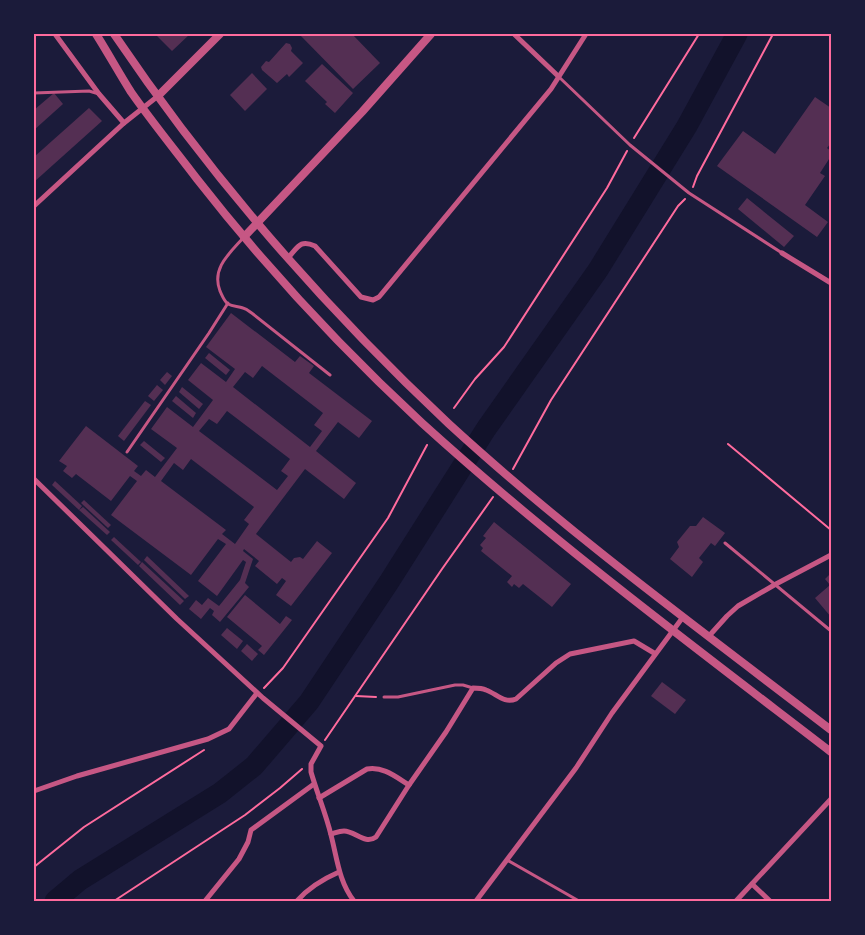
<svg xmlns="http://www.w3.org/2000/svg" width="865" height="935" viewBox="0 0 865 935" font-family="Merriweather,serif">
<rect width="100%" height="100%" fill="#1b1b3a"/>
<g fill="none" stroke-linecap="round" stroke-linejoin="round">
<!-- river -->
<path stroke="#12122b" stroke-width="21" d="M 55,901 L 80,880 L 220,793 L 254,766 L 309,702 L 389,582 L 486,429 L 598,270 L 687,126 L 737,34"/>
</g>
<!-- building -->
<g fill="#542f53" fill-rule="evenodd">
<path d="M 155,34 L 190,34 L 172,51 Z"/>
<path d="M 299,34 L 352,34 L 380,63 L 353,89 Z"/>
<path d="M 286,43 L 290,44 L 292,48 L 291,51 L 303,63 L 289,77 L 287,74 L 277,83 L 262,70 L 261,67 L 266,61 L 269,62 Z"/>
<path d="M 322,64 L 353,93 L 335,113 L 325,104 L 327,102 L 305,81 Z"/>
<path d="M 252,73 L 267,89 L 245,111 L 230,95 Z"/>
<path d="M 54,93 L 63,104 L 34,130 L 34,110 Z"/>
<path d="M 815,97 L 831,108 L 831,143 L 827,148 L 831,151 L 831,156 L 820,173 L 825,176 L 805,205 L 828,222 L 817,237 L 717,166 L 743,131 L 775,154 Z"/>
<path d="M 89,108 L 102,121 L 34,182 L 34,157 Z"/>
<path d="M 747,198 L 794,236 L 784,247 L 738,209 Z"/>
<path d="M 231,313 L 295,362 L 300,356 L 314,366 L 309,373 L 372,421 L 359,438 L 338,422 L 316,451 L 356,483 L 344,499 L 305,469 L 256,534 L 291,562 L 294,558 L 300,557 L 303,559 L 317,541 L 332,553 L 291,606 L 276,595 L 286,581 L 282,578 L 277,584 L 255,566 L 259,561 L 244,549 L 243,551 L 253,559 L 245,583 L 249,587 L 220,622 L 212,615 L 214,611 L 210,608 L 201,619 L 189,609 L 196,600 L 202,605 L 208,598 L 219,606 L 240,580 L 246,562 L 243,560 L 217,596 L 198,581 L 226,544 L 218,539 L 191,575 L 111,515 L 137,481 L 130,476 L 111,501 L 76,474 L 72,478 L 63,471 L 67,466 L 59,461 L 86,426 L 138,466 L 134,471 L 141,476 L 146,470 L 155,477 L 177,448 L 151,429 L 167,407 L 193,427 L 213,400 L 188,380 L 201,363 L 226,382 L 235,369 L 206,347 ZM 262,366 L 323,413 L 314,425 L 322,431 L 310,447 L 233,387 L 245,372 L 253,378 ZM 227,411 L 290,459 L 281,471 L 288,476 L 277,490 L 199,431 L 209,419 L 217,424 ZM 191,459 L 254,507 L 244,520 L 249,524 L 235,544 L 222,534 L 226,530 L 161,481 L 174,463 L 183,470 Z"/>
<path d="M 209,353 L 230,370 L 226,375 L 205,358 Z"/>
<path d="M 167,372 L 172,376 L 165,385 L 160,380 Z"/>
<path d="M 157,385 L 163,390 L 154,401 L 148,396 Z"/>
<path d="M 182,387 L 203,404 L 199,409 L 179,392 Z"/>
<path d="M 176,396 L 196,413 L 193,418 L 172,401 Z"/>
<path d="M 145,401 L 151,405 L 124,441 L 118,436 Z"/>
<path d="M 144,441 L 165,458 L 161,462 L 140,445 Z"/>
<path d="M 55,481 L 82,506 L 79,510 L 52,485 Z"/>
<path d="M 84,500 L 111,525 L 108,528 L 81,503 Z"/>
<path d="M 83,507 L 110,532 L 107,535 L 79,510 Z"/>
<path d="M 703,517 L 725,533 L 715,546 L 711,543 L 699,558 L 703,562 L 692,577 L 670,559 L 679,547 L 677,542 L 690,526 L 696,526 Z"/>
<path d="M 494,522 L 571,584 L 552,607 L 523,584 L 519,588 L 514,584 L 512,587 L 507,582 L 512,576 L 481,551 L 483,548 L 480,545 L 486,538 L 483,536 Z"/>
<path d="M 114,537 L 141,562 L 138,565 L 111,540 Z"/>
<path d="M 147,556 L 189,596 L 185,599 L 144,560 Z"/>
<path d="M 142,562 L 184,601 L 180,605 L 139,566 Z"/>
<path d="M 831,573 L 831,617 L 815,598 L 830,585 L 825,579 Z"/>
<path d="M 245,595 L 280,624 L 286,616 L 292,620 L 264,655 L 258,650 L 262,646 L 227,617 Z"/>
<path d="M 227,628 L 243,641 L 237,649 L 221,635 Z"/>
<path d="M 247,644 L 258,654 L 252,661 L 241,651 Z"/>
<path d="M 662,682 L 686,700 L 675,714 L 651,696 Z"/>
</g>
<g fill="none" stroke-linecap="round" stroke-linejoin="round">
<!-- path -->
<g stroke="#ff6b9d" stroke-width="2">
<path d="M 634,138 L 699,34"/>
<path d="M 693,187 L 697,176 L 773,34"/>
<path d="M 454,408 L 475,379 L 504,347 L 607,188 L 627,151"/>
<path d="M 728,444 L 831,530"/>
<path d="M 513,469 L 551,400 L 678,206 L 685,199"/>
<path d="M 264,688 L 283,668 L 388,518 L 427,445"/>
<path d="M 356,696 L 376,697"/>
<path d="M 325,740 L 442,569 L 493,497"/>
<path d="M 34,867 L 84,827 L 204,750"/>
<path d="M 114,901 L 245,815 L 280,788 L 302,769"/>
</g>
<!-- service -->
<g stroke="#c65784" stroke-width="3">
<path d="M 559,77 L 630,145 L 689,193 L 782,253"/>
<path d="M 34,93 L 89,91 L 99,94"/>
<path d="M 244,237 C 230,253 211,268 220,291 C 222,295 224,301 228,304 C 233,307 238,306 243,308 C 247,309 250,312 253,314 L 330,375"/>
<path d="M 127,452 L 209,333 L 228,303"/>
<path d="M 725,543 L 831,631"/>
<path d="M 384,697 L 398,697 L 455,685 L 463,685 L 473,688"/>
<path d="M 507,860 L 579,901"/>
</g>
<!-- minor -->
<g stroke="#c65784" stroke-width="5">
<path d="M 55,34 L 99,94 L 124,123"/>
<path d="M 514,34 L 558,76"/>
<path d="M 34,206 L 124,123 L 158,96"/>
<path d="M 782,253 L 831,283"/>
<path d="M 288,258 C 298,247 300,239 315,246 L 361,297 L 373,300 L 379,297 L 551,89 L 586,34"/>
<path d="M 34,479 L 177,619 L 263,698 L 321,746 L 311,764 L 311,772 C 317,793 326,814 331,835 C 337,858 339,882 354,901"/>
<path d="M 709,636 L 727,616 L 738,606 L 776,584 L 831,555"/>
<path d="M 34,791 L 77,776 L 208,739 L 229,729 L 257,693"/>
<path d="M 319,798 L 367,769 C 383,766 396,777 409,785"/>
<path d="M 331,834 C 335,833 339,831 344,831 C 355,831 365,845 376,837 L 409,785 L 446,732 L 473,688 C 477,688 482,688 486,690 C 497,694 504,704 516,699 L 556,663 L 570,654 L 634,641 L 654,653"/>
<path d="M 752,884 L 770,901"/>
<path d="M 205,901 L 239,859 L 248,842 L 251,830 L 314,784"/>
<path d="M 297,901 C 309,887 323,879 339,872"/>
<path d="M 476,901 L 576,768 L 612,713 L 683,617"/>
<path d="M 736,901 L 831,799"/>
</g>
<!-- tertiary -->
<g stroke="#c65784" stroke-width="8">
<path d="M 96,34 C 108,53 119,73 131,92 C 152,122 175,150 197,179 C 265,266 341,348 422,423 C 552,541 693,646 831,752"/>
<path d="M 114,34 C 210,176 324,307 449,424 C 569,534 702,631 831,730"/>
<path d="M 158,96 L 220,34"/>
<path d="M 244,237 L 362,112 L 431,34"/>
</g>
</g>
<!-- border -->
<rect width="865" height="935" fill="none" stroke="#1b1b3a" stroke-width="70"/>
<rect x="35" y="35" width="795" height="865" fill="none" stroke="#ff6b9d" stroke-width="2"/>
</svg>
